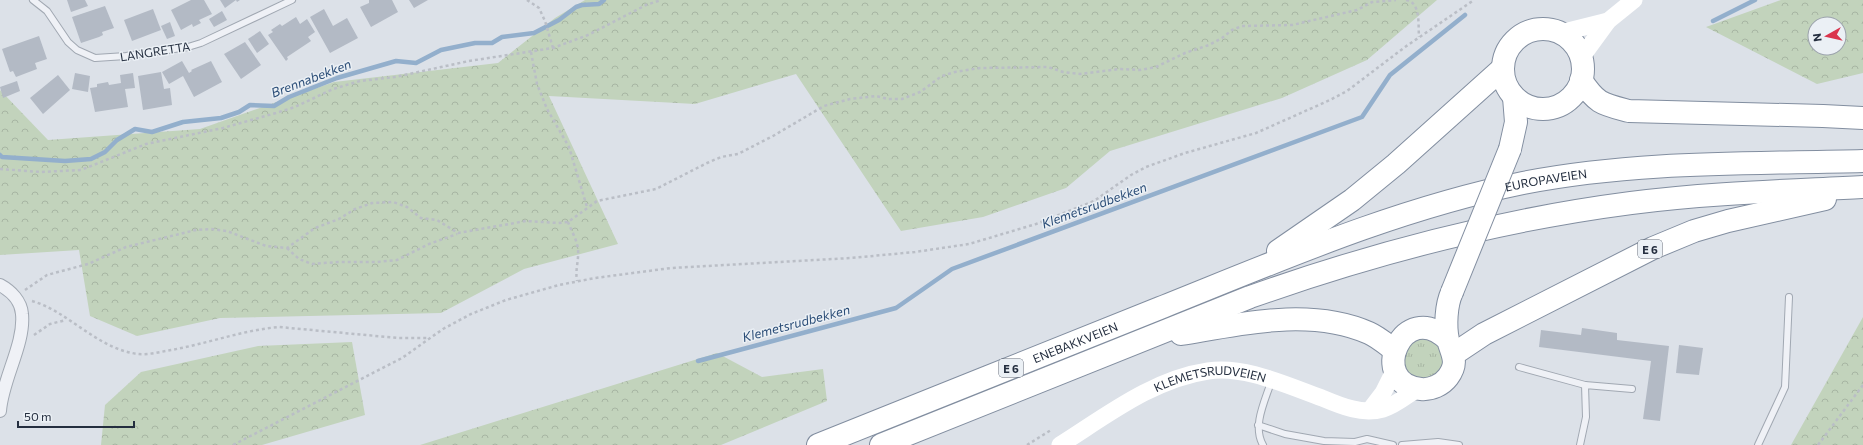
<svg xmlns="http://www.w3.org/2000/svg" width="1863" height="445" viewBox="0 0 1863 445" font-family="Commissioner,sans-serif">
<defs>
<pattern id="grass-tufts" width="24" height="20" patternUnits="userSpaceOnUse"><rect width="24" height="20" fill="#c2d3bc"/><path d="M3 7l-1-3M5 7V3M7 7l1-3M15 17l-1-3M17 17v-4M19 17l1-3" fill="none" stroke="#a7b5a3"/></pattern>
<pattern id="forest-crowns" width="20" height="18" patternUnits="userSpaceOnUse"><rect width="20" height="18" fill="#c2d3bc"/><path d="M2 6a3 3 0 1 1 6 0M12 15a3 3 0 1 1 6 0" fill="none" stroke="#a7b5a3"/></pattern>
</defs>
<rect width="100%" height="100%" fill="#dce1e8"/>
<!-- grass -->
<path fill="url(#grass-tufts)" d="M 1419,339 C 1431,339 1444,346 1444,360 C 1444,364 1441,370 1439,373 L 1422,380 L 1406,372 C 1403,353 1401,350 1419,339 Z"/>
<!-- forest -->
<g fill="url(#forest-crowns)" fill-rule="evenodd">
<path d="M 585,0 L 1437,0 L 1367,60 L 1282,98 L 1110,151 L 1066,188 L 983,217 L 901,231 L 796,74 L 695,104 L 549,96 L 618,244 L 524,269 L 441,313 L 220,318 L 137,336 L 90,316 L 79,250 L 0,255 L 0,90 L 48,140 L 200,129 L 334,82 L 498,63 L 555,18 Z"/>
<path d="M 1781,0 L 1863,0 L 1863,73 L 1817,84 L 1706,27 ZM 1815,24 L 1839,24 L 1839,48 L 1815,48 Z"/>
<path d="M 1863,317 L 1863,445 L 1791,445 Z"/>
<path d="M 352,342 L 365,415 L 262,445 L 101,445 L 105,405 L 141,372 L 258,346 Z"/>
<path d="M 717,353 L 762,377 L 823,369 L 827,401 L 721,445 L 420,445 Z"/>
</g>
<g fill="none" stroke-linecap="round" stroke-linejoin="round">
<!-- stream -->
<g stroke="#93afcc" stroke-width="4.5">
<path d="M 1713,21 L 1755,0"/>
<path d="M 0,155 L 2,157 L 65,161 L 91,159 L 105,152 L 117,140 L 135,129 L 152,132 L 183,122 L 221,118 L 239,112 L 250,105 L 274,106 L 289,97 L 337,78 L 396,61 L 416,63 L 441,50 L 475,43 L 492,43 L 502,37 L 534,33 L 559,20 L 576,7 L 582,5 L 599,4 L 604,0"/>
<path d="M 698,361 L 896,308 L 952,269 L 1362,117 L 1390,75 L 1465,15"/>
</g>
</g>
<!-- building -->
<g fill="#b3bac5">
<path d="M 67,0 L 85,0 L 88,6 L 71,12 Z"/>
<path d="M 191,0 L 204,0 L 212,14 L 199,20 L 201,23 L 193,27 L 192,24 L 181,30 L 171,10 Z"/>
<path d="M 220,0 L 240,0 L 237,2 L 236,0 L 225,8 Z"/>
<path d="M 369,0 L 392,0 L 398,12 L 371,27 L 360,7 L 369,3 Z"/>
<path d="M 409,0 L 428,0 L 414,8 Z"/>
<path d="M 105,6 L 114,28 L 102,32 L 103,35 L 99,37 L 81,43 L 72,17 Z"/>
<path d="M 153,9 L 161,30 L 132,41 L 124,20 Z"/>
<path d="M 324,9 L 333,26 L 347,18 L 358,38 L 330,53 L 310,17 Z"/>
<path d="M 222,11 L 227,20 L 214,27 L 209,19 Z"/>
<path d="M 296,17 L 300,24 L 307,19 L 315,32 L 308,37 L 311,41 L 287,57 L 288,59 L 286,61 L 268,35 L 273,32 L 271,30 L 280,24 L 282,26 Z"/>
<path d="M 170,22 L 175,36 L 167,39 L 161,26 Z"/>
<path d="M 260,31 L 269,44 L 257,53 L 248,39 Z"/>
<path d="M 39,36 L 47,59 L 35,63 L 37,69 L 16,77 L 13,71 L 10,72 L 2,49 Z"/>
<path d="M 245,42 L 261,65 L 241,79 L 224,54 Z"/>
<path d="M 182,61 L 189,73 L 192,71 L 191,70 L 211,61 L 222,82 L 194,97 L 183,76 L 169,84 L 162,72 Z"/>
<path d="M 161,72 L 164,89 L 170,88 L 172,105 L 143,110 L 138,76 Z"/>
<path d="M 75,73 L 90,76 L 88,92 L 72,89 Z"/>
<path d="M 133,73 L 135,88 L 125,89 L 128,107 L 95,112 L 90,88 L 97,87 L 97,84 L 108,82 L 109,85 L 121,83 L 120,75 Z"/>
<path d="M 58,75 L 70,90 L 43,114 L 30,98 Z"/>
<path d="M 17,81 L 20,91 L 3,98 L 0,87 Z"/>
<path d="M 1582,328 L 1617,333 L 1617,340 L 1669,346 L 1660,421 L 1643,419 L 1651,361 L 1539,347 L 1541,330 L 1581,335 Z"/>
<path d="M 1679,345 L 1703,348 L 1699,375 L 1676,373 Z"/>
</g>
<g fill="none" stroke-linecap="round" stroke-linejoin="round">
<defs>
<g id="lane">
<path d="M 33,0 L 47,11 L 68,42 L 77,50 L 95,58 L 126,56 L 188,47 L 201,43 L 292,0"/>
<path d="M 1519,367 L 1585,385"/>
<path d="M 1258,425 L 1285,434 L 1324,441 L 1355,442 L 1367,439 L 1393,445"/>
<path d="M 1263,445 C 1252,426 1265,401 1271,382"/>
<path d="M 1402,445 L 1438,442 L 1459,445"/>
<path d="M 1580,445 L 1586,417 L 1585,385 L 1632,389"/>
<path d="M 1758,445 L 1785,387 L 1789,297"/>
</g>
<path id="street" d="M 0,285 C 11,291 21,301 22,314 C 25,344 2,380 0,411"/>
<g id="highway">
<circle cx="1543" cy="69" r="40"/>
<path d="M 1581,80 C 1597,104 1602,104 1629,111 L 1823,116 L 1863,118"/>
<path d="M 1510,149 L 1516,122 L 1514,97"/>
<path d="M 1278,251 L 1352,200 L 1396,164 L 1503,68"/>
<path d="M 1181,334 C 1241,324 1310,307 1369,333 C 1378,337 1386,344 1394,350"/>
<path d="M 1448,340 C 1403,296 1366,384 1421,389 C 1431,390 1442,385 1448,377 C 1459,362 1452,355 1448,340 C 1445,326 1446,305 1452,292"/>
<path d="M 1454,354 L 1484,334 L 1653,248 L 1694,231 L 1728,221 L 1825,199"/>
<path id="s2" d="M 818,445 C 932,399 1046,354 1160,308 C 1280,260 1396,209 1523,183 C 1636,161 1749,164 1863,161"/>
<path d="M 881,445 L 1250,297 C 1374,253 1500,220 1631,203 C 1708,193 1786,191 1863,187"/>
</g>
</defs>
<!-- lane casing -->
<use href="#lane" stroke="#a1a8b2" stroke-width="8"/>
<!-- street casing -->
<use href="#street" stroke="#a1a8b2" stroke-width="14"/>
<!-- highway casing -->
<use href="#highway" stroke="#828ea0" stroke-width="24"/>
<!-- path -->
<g stroke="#babec6" stroke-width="2.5" stroke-dasharray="3 3" stroke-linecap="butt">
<path d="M 527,0 L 539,8 L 545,21 L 553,48"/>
<path d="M 1406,0 C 1421,2 1418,25 1419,37"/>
<path d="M 531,52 L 537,84 L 547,109 L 569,147 L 587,207"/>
<path d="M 0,169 L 41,172 L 81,170 L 146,144 L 223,128 L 276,113 L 295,107 L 333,89 L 360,81 L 395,77 L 469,61 L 553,48 L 588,35 L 646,5 L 661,0"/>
<path d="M 568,222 C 571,230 577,240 578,249 C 579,261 575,269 577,281"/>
<path d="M 287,248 L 299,259 L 312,264 L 338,262 L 377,262 L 397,260 L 429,244 L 457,234"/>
<path d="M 25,290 L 47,275 L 88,264 L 126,247 L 196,230 L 211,229 L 227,231 L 266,246 L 287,248 L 315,228 L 339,219 L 355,209 L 372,203 L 393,202 L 407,207 L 421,218 L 437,220 L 458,233 L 526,221 L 558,223 L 568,222 L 597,201 L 656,189 L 707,163 L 721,157 L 738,154 L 773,136 L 824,106 L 850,99 L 876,96 L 888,99 L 902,99 L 920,92 L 942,76 L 955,72 L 980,68 L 1048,67 L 1063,72 L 1080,74 L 1120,69 L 1140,70 L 1156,67 L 1185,53 L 1209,45 L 1222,38 L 1232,30 L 1242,26 L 1292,25 L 1357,10 L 1372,2 L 1396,0"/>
<path d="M 32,301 C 68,311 97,349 138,354 C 148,355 160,352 171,350 C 206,344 243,330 279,327 L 398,338 L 428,338"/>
<path d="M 34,335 L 50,324 L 66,320"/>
<path d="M 233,445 L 402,358 L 443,329 L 471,314 L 506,300 L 559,285 L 595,278 L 671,268 L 851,258 L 915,252 L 969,244 L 1036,224 L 1094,201 L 1131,175 L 1146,167 L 1185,153 L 1256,133 L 1330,100 L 1347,91 L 1405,47 L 1474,0"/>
<path d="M 1027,445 L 1051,430"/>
<path d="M 1818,445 L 1863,385"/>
</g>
<!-- lane -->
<use href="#lane" stroke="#eff1f6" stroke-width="6"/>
<!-- street -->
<use href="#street" stroke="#eff1f6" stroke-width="12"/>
<!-- secondary -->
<g stroke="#fff" stroke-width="17">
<path d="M 1560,33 L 1608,21"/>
<path d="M 1581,58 L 1608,21 L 1634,0"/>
<path d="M 1370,410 L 1383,393 L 1395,369"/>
<path id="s1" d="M 1060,445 C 1106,416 1153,379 1208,371 C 1244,365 1288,386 1322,398 C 1341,406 1362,415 1383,409 C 1396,405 1406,396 1417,389"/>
</g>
<!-- highway -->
<use href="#highway" stroke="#fff" stroke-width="22"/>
<defs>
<path id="highway-bridge" d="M 1452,292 L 1510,149"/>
</defs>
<!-- highway-bridge casing -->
<use href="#highway-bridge" stroke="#828ea0" stroke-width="24" stroke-linecap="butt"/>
<!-- highway-bridge -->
<use href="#highway-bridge" stroke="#fff" stroke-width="22"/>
</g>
<g text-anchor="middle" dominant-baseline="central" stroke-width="3" stroke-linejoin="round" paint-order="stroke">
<!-- shield labels -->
<g fill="#ebf0f5" stroke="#606876" stroke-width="1">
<rect x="1638" y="240" width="24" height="18" rx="3"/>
<rect x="999" y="359" width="24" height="18" rx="3"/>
</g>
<g font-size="11" font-weight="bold" fill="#242e3f">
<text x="1650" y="249">E 6</text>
<text x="1011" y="368">E 6</text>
</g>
<!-- street labels -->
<g font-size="12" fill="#242e3f" stroke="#ebf0f5">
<text transform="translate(155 51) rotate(-9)">LANGRETTA</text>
<text stroke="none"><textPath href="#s2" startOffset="776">EUROPAVEIEN</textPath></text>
<text stroke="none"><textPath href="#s2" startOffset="277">ENEBAKKVEIEN</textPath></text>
<text stroke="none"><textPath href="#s1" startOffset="168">KLEMETSRUDVEIEN</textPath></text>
</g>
<!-- water labels -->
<g font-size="13" font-style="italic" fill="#2b4d77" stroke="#ebf0f5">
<text transform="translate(311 78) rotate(-21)">Brennabekken</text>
<text transform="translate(1094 205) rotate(-20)">Klemetsrudbekken</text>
<text transform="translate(796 323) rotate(-15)">Klemetsrudbekken</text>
</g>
</g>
<!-- north arrow -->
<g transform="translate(1827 36) rotate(262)"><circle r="19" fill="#ebf0f5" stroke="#9ba2ac"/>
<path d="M0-3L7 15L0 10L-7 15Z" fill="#da344c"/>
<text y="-6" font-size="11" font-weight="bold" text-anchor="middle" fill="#242e3f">N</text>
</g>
<!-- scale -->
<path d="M18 421v6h116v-6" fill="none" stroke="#242e3f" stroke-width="2"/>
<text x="24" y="421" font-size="12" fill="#242e3f" stroke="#ebf0f5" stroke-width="3" paint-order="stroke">50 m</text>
</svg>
